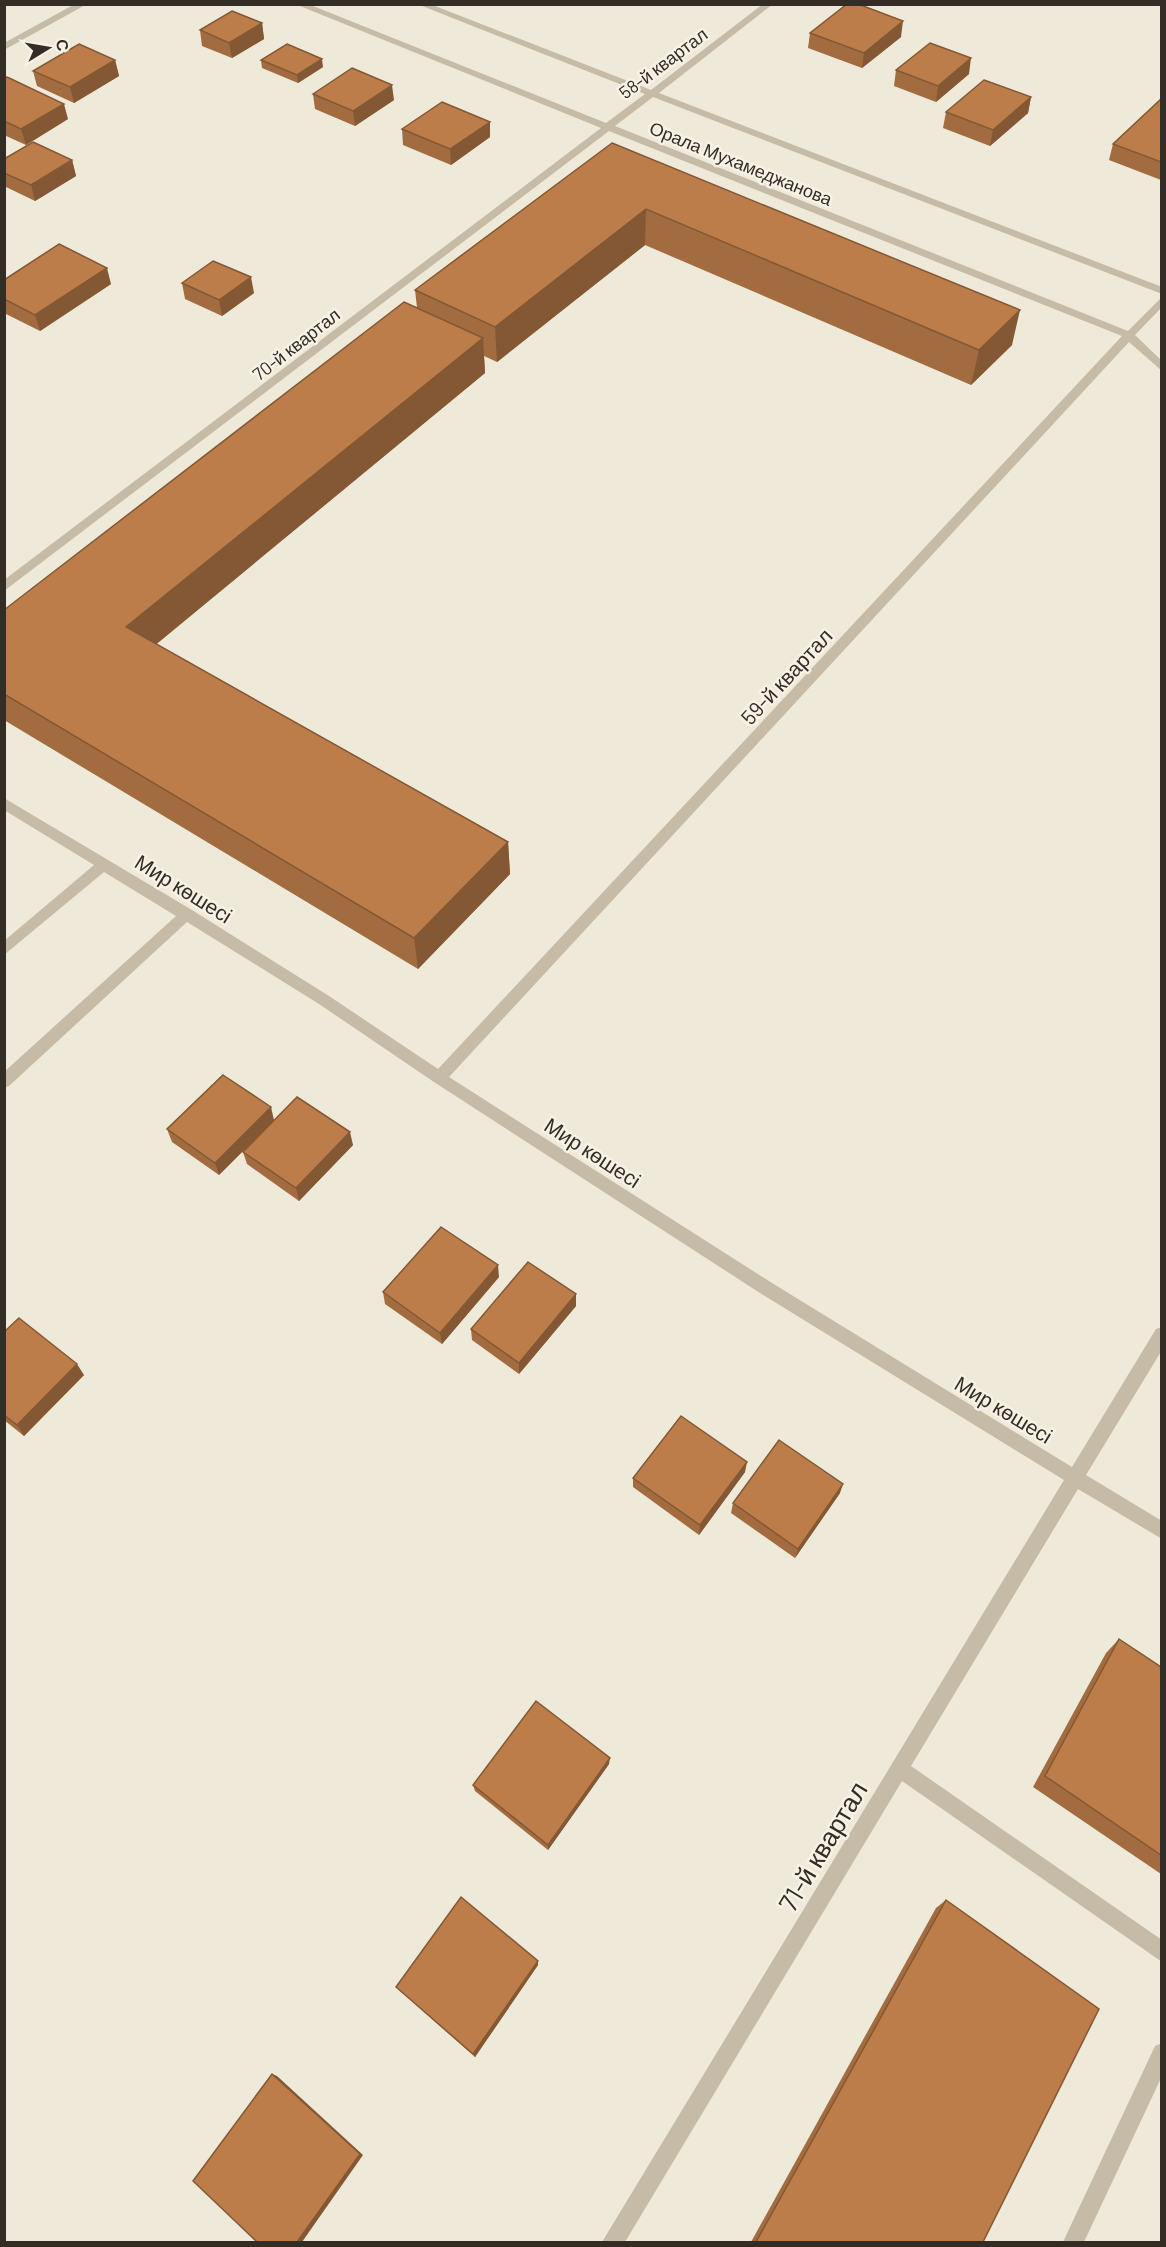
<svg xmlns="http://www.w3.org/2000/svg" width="1166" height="2247" viewBox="0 0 1166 2247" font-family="Barlow,sans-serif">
<rect width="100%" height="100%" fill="#efe9d9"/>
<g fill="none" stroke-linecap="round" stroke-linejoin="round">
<!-- minor -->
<g fill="#c6bba6" fill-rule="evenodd">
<path d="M 75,4 L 87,4 L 4,50 L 4,43 Z"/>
<path d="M 295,4 L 308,4 L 606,123 L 645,94 L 417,4 L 430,4 L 651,90 L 763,4 L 773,4 L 659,93 L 1162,287 L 1162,294 L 653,97 L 615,126 L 1128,331 L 1162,297 L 1162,307 L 1135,335 L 1162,361 L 1162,371 L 1129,342 L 449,1077 L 772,1283 L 1072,1467 L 1156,1329 L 1162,1327 L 1162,1350 L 1086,1475 L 1162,1521 L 1162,1539 L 1078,1489 L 911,1766 L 1162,1940 L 1162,1962 L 902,1781 L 625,2242 L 602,2242 L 1064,1480 L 760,1293 L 434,1082 L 319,1004 L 187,922 L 9,1086 L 4,1088 L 4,1072 L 176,916 L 104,872 L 4,955 L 4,941 L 94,865 L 4,810 L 4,798 L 192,910 L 329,996 L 438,1069 L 1122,336 L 609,131 L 4,591 L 4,580 L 601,128 Z"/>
<path d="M 1162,2043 L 1162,2076 L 1084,2242 L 1063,2242 L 1155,2046 Z"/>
</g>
</g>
<!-- wall -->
<g fill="#a26c40">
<path d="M 262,23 L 264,39 L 232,58 L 202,46 L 200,30 Z"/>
<path d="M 810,33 L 901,37 L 862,68 L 808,48 Z"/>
<path d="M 115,60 L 119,76 L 74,103 L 37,86 L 33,71 Z"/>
<path d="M 261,60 L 323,67 L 298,83 L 262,68 Z"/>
<path d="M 896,70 L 969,74 L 936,102 L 894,86 Z"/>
<path d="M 4,79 L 68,119 L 26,145 L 4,135 Z"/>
<path d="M 313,94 L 394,100 L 355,126 L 315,109 Z"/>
<path d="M 1031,97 L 1028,113 L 990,146 L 943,128 L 946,112 Z"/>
<path d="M 1161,99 L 1161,180 L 1109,160 L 1113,144 Z"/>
<path d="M 402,129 L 490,137 L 451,165 L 403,145 Z"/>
<path d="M 612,143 L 1012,345 L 971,385 L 645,245 L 497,362 L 484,356 L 485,373 L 156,644 L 508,842 L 510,874 L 418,969 L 4,720 L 4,610 L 417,308 L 415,290 Z"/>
<path d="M 4,159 L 72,160 L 76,176 L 35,201 L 4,186 Z"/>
<path d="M 4,280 L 111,284 L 40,331 L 4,313 Z"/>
<path d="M 182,283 L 254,293 L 222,316 L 185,299 Z"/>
<path d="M 274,1120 L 353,1145 L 299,1201 L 247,1164 L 243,1152 L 248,1146 L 219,1175 L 172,1142 L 167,1129 Z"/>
<path d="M 499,1277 L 442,1344 L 385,1304 L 383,1292 Z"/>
<path d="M 576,1306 L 519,1374 L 472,1340 L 471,1329 Z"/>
<path d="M 4,1332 L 84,1375 L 24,1436 L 4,1420 Z"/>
<path d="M 745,1472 L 699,1535 L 633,1487 L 633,1478 Z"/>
<path d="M 840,1493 L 795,1558 L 731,1513 L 733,1503 Z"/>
<path d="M 1119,1639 L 1161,1667 L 1161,1874 L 1033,1787 L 1106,1653 Z"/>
<path d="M 609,1764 L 548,1850 L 475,1791 L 473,1785 Z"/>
<path d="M 946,1900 L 983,2242 L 751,2242 L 936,1908 Z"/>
<path d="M 538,1961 L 538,1965 L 475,2057 L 396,1987 Z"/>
</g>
<!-- shaded-wall -->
<g fill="#845834">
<path d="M 903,21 L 901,37 L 862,68 L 864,53 Z"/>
<path d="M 262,23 L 264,39 L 232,58 L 229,43 Z"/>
<path d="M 971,58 L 969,74 L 936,102 L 938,86 Z"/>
<path d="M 322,59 L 323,67 L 298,83 L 297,75 Z"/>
<path d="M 115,60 L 119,76 L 74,103 L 70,87 Z"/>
<path d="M 392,85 L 394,100 L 355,126 L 353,111 Z"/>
<path d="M 1031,97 L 1028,113 L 990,146 L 993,130 Z"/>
<path d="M 64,104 L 68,119 L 26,145 L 21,129 Z"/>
<path d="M 490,122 L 490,137 L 451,165 L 450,149 Z"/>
<path d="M 72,160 L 76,176 L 35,201 L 31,185 Z"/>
<path d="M 646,209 L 645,245 L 497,362 L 495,327 Z"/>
<path d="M 107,268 L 111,284 L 40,331 L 35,315 Z"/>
<path d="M 251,277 L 254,293 L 222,316 L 219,300 Z"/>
<path d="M 1020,310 L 1012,345 L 971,385 L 979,350 Z"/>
<path d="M 483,338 L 485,373 L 136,661 L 126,627 Z"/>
<path d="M 508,842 L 510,874 L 418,969 L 414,938 Z"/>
<path d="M 271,1107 L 274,1120 L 219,1175 L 215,1163 Z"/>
<path d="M 350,1132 L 353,1145 L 299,1201 L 296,1188 Z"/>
<path d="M 498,1265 L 499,1277 L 442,1344 L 440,1333 Z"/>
<path d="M 576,1294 L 576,1306 L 519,1374 L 519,1363 Z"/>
<path d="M 77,1364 L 84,1375 L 24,1436 L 17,1425 Z"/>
<path d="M 747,1462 L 745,1472 L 699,1535 L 700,1525 Z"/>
<path d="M 843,1484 L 840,1493 L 795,1558 L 798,1549 Z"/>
<path d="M 610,1758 L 609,1764 L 548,1850 L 548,1845 Z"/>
<path d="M 538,1961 L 538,1965 L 475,2057 L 473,2054 Z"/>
<path d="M 272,2074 L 277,2076 L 363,2155 L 302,2242 L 297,2242 Z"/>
</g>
<!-- building -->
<g fill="#bc7d4a" stroke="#845834" stroke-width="1.5">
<path d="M 847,4 L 858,4 L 903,21 L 864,53 L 810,33 Z"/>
<path d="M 232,11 L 262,23 L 229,43 L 200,30 Z"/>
<path d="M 930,43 L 971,58 L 938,86 L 896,70 Z"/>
<path d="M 79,44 L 115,60 L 70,87 L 33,71 Z"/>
<path d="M 287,44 L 322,59 L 297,75 L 261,60 Z"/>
<path d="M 352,68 L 392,85 L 353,111 L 313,94 Z"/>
<path d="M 7,77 L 64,104 L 21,129 L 4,121 L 4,79 Z"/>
<path d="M 984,80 L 1031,97 L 993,130 L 946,112 Z"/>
<path d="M 1161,99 L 1161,162 L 1113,144 Z"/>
<path d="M 442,102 L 490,122 L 450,149 L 402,129 Z"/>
<path d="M 33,142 L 72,160 L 31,185 L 4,173 L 4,159 Z"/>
<path d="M 612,143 L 1020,310 L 979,350 L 646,209 L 495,327 L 415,290 Z"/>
<path d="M 59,244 L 107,268 L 35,315 L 4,299 L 4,280 Z"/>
<path d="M 213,261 L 251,277 L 219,300 L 182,283 Z"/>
<path d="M 404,302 L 483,338 L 126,627 L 508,842 L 414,938 L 4,694 L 4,610 Z"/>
<path d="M 223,1075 L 271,1107 L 215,1163 L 167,1129 Z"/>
<path d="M 297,1097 L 350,1132 L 296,1188 L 243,1152 Z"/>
<path d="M 441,1227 L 498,1265 L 440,1333 L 383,1292 Z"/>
<path d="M 528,1262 L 576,1294 L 519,1363 L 471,1329 Z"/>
<path d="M 19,1318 L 77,1364 L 17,1425 L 4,1415 L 4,1332 Z"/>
<path d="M 681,1416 L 747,1462 L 700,1525 L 633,1478 Z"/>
<path d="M 779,1440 L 843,1484 L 798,1549 L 733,1503 Z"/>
<path d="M 1119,1639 L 1161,1667 L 1161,1855 L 1045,1776 Z"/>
<path d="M 536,1701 L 610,1758 L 548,1845 L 473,1785 Z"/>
<path d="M 461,1897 L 538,1961 L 473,2054 L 396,1987 Z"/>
<path d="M 946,1900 L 1099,2009 L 983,2242 L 756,2242 Z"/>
<path d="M 272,2074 L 360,2154 L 297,2242 L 257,2242 L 193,2181 Z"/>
</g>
<g text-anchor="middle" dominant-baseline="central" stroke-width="5" stroke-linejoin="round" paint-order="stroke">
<!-- far-street labels -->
<g font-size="18" fill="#332d26" stroke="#f7f2e5">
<text transform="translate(663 63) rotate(-37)">58-й квартал</text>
<text transform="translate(741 163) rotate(22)">Орала Мухамеджанова</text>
<text transform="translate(296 344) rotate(-38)">70-й квартал</text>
</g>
<!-- street labels -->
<g font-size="21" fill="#332d26" stroke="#f7f2e5">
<text transform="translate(786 676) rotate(-47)">59-й квартал</text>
<text transform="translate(184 888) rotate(32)">Мир көшесі</text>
<text transform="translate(593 1152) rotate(33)">Мир көшесі</text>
<text transform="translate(1004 1409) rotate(31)">Мир көшесі</text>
</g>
<!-- near-street labels -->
<g font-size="26" fill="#332d26" stroke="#f7f2e5">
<text transform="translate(822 1846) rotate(-59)">71-й квартал</text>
</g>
</g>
<!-- border -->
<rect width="1166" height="2247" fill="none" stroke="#332d26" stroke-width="12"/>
<!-- north arrow -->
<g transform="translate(48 48) rotate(79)" stroke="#f7f2e5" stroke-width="4.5" paint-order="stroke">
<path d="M0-4.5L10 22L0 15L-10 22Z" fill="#332d26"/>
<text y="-9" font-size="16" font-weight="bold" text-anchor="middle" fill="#332d26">С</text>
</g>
</svg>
